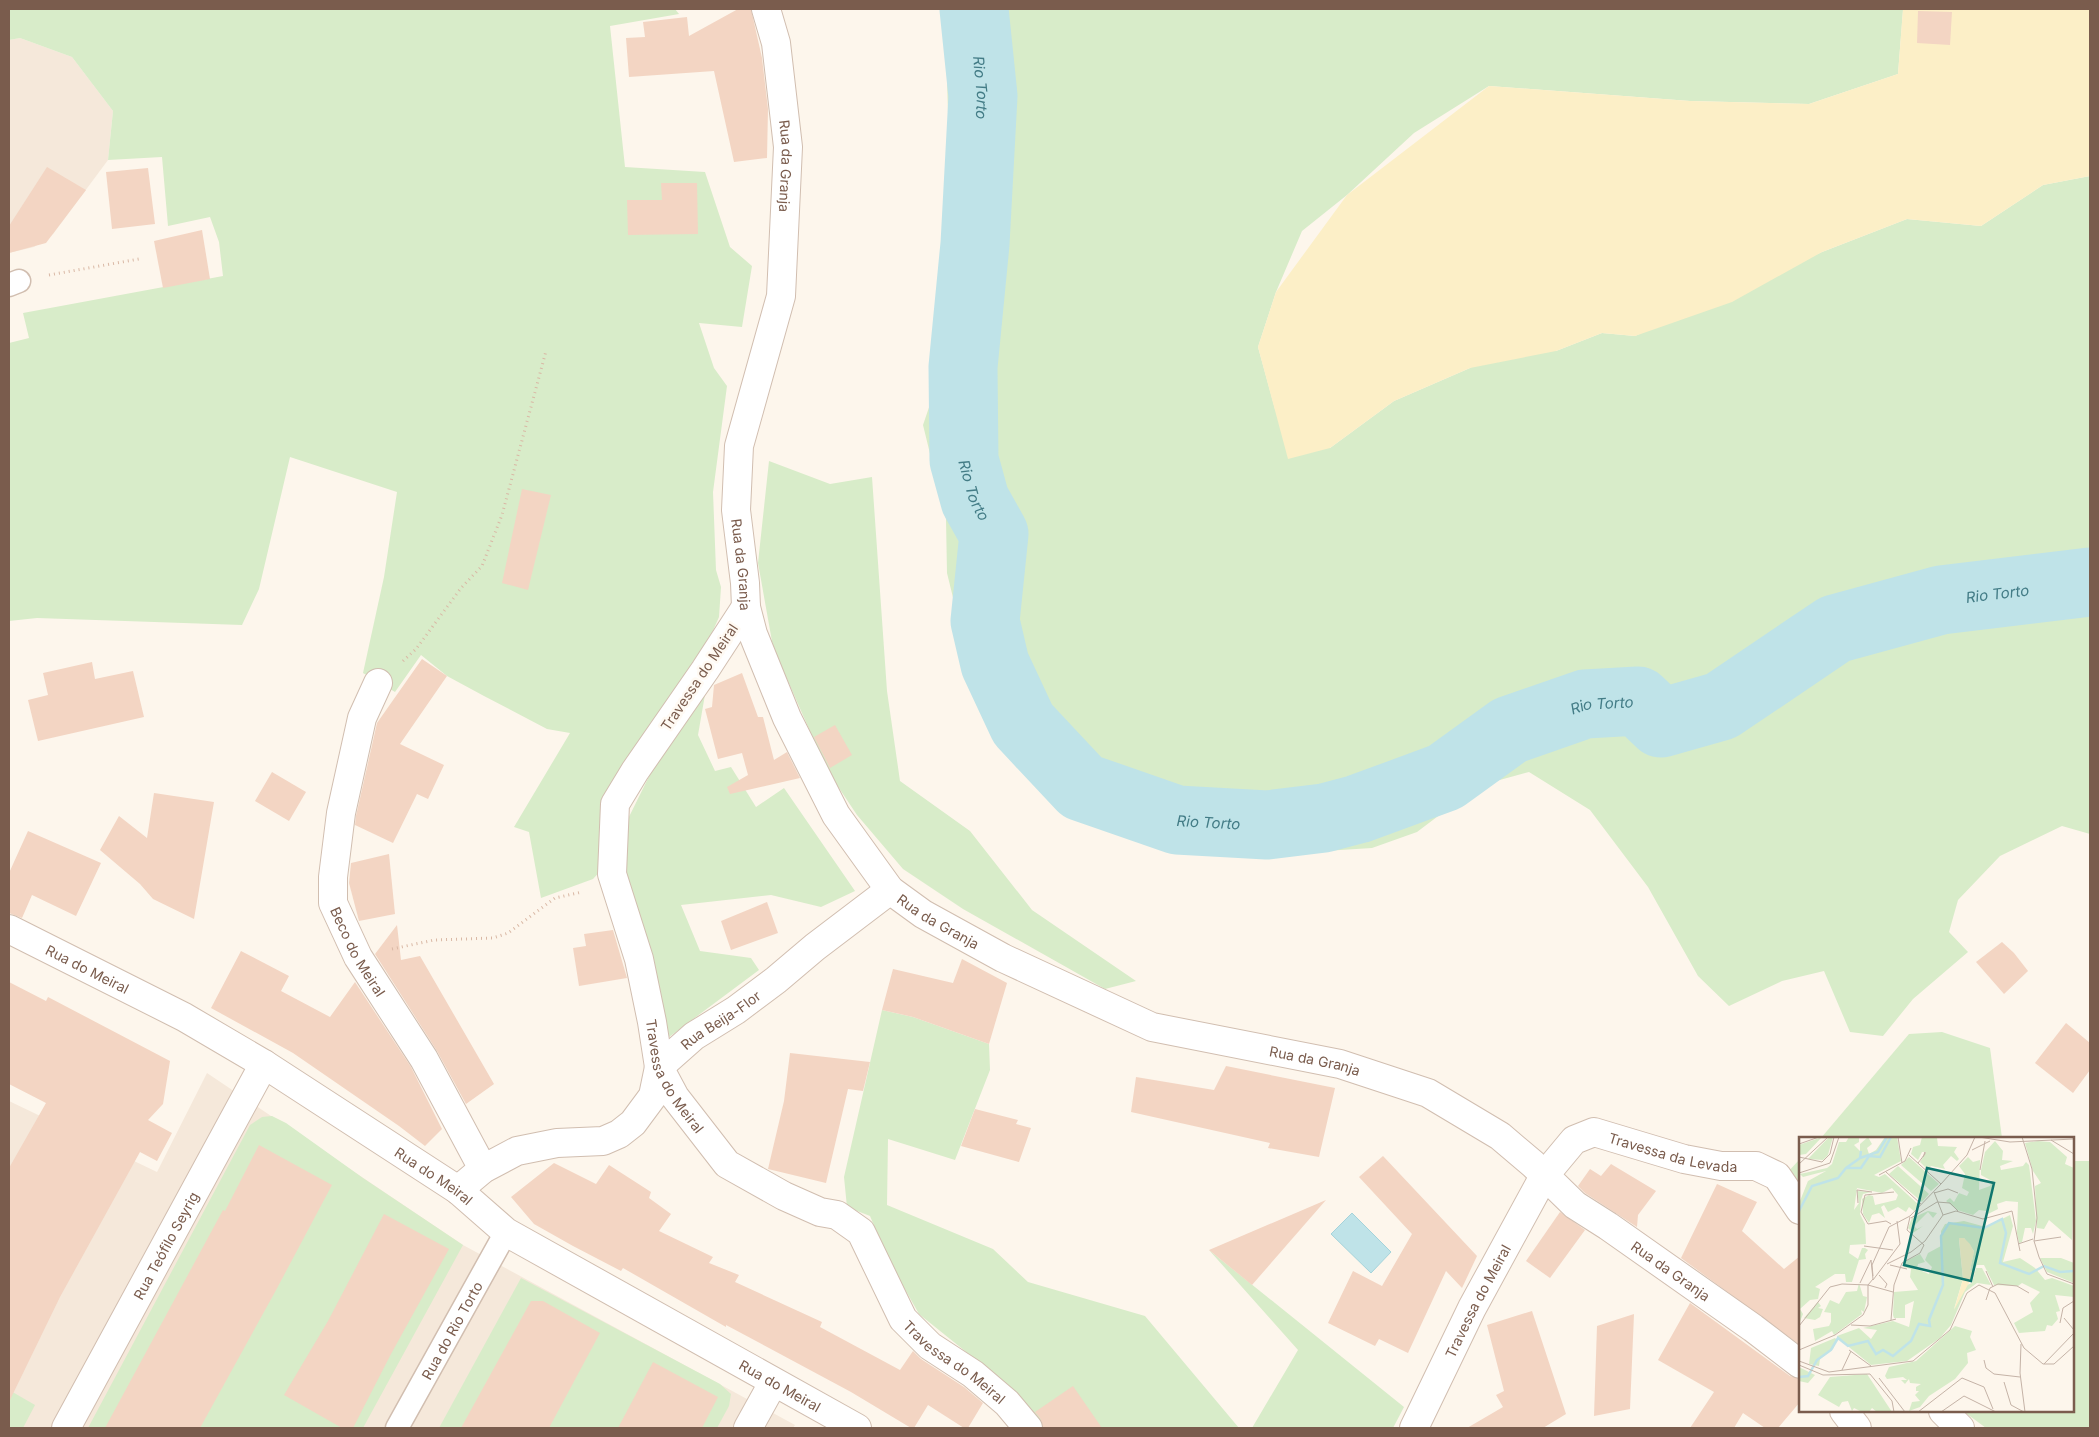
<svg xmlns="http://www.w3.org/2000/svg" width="2099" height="1437" viewBox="0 0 2099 1437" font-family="Inter,sans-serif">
<rect width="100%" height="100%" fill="#fdf6ec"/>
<!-- residential -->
<g fill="#f5e8da">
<path d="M 20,38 L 72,57 L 113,111 L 108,160 L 53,234 L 34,247 L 9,253 L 9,40 Z"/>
<path d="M 207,1073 L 463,1245 L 795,1425 L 793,1428 L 9,1428 L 9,1101 L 157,1172 Z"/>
</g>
<!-- green -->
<g fill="#d8ecc9">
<path d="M 9,9 L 675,9 L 679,14 L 610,26 L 625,167 L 705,172 L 730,247 L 752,266 L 742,327 L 699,323 L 714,368 L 727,386 L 713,492 L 716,570 L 721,587 L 719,617 L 698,665 L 608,796 L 606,865 L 593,879 L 541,898 L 529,832 L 514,827 L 570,733 L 547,729 L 484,696 L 447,676 L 421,655 L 395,692 L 363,673 L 384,577 L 397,492 L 290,457 L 259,589 L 242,625 L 37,618 L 9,621 L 9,343 L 29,338 L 23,313 L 223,276 L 219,242 L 210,217 L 168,226 L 162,157 L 108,160 L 113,111 L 72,57 L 20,38 L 9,40 Z"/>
<path d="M 945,9 L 1903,10 L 1898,74 L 1809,104 L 1690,101 L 1489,86 L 1414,133 L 1347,195 L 1302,231 L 1276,292 L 1258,347 L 1275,409 L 1330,448 L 1394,401 L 1470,368 L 1523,335 L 1556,351 L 1602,333 L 1635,336 L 1822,252 L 1907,219 L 1981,226 L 2043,185 L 2090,176 L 2090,834 L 2062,826 L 2000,856 L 1958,900 L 1949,932 L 1968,952 L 1913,999 L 1883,1036 L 1850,1032 L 1824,971 L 1782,981 L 1729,1006 L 1698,976 L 1648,887 L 1590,810 L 1529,772 L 1478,786 L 1417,832 L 1372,848 L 1228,857 L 1137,840 L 1061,797 L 1026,767 L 980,708 L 947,573 L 946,519 L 923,425 L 943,366 L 949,305 L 949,148 Z"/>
<path d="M 769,461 L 830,484 L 872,477 L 887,691 L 900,781 L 970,831 L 1032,910 L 1136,981 L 1105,989 L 963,909 L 903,869 L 857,815 L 827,770 L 773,647 L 758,563 Z"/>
<path d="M 707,683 L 698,735 L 715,771 L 731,767 L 756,807 L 784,788 L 855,891 L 821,907 L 771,895 L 681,905 L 700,951 L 751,958 L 759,970 L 661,1043 L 626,892 L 622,831 L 668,738 Z"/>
<path d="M 882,1010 L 913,1017 L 989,1044 L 990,1070 L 955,1160 L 888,1139 L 887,1205 L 993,1249 L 1028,1282 L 1145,1316 L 1239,1428 L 1043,1428 L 1033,1414 L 1001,1380 L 919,1314 L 889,1261 L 870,1216 L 847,1207 L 844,1177 Z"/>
<path d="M 1942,1032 L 1990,1048 L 2002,1138 L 1821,1138 L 1909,1034 Z"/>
<path d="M 272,1116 L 286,1123 L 363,1178 L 463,1245 L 363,1428 L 88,1428 L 250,1125 L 262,1117 Z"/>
<path d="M 1800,1159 L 1800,1195 L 1785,1175 Z"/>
<path d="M 2073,1161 L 2090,1161 L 2090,1428 L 1986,1428 L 1963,1411 L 2073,1411 Z"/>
<path d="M 1209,1250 L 1404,1407 L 1393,1428 L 1252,1428 L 1298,1350 Z"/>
<path d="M 521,1278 L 720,1384 L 731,1394 L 729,1406 L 717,1428 L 439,1428 Z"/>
<path d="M 9,1390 L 35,1405 L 23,1428 L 9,1428 Z"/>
</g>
<!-- sand -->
<path fill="#fcefc7" d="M 1903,9 L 2090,9 L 2090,176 L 2043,185 L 1981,226 L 1907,219 L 1822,252 L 1732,302 L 1635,336 L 1602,333 L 1556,351 L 1470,368 L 1394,401 L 1330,448 L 1288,459 L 1258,347 L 1276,292 L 1347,195 L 1489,86 L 1690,101 L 1809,104 L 1898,74 Z"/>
<!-- water -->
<path fill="#bfe3e8" stroke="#a5d3da" d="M 1352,1213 L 1391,1252 L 1371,1273 L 1331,1234 Z"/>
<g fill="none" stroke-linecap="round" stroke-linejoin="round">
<!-- river -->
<path stroke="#bfe3e8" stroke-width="69" id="s1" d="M 974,9 L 983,96 L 975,244 L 963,367 L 964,460 L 975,500 L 994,534 L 985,621 L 995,664 L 1023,724 L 1082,787 L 1177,820 L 1267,825 L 1324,818 L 1358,809 L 1445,777 L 1510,730 L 1585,704 L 1638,701 L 1661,723 L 1721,706 L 1835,629 L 1941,600 L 2090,582"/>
</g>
<!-- building -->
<g fill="#f3d5c3">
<path d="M 738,9 L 751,9 L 762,58 L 768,109 L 767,158 L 734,162 L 714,71 L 629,77 L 626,38 L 645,37 L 643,22 L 687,17 L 689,36 Z"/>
<path d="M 1918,11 L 1952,12 L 1950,45 L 1917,43 Z"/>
<path d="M 47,167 L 86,190 L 46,243 L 9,253 L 9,226 Z"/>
<path d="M 148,168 L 155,224 L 112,229 L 106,172 Z"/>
<path d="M 661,183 L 697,183 L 698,234 L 628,235 L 627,200 L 662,200 Z"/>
<path d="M 202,230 L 210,279 L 163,288 L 154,241 Z"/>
<path d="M 522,489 L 551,495 L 528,590 L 502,583 Z"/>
<path d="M 422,659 L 447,676 L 400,744 L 444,765 L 428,799 L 417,794 L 393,843 L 355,825 L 356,816 L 377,723 Z"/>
<path d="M 92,662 L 95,679 L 133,671 L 144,717 L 38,741 L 28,700 L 48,695 L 43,673 Z"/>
<path d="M 742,673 L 758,717 L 763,717 L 774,760 L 787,752 L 800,778 L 730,794 L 727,787 L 748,775 L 742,753 L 718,759 L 705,709 L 712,707 L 714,685 Z"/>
<path d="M 835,725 L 852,755 L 830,768 L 814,737 Z"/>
<path d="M 272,772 L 306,792 L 289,821 L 255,801 Z"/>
<path d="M 154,793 L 214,802 L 194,919 L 153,899 L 140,884 L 100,850 L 119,816 L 147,838 Z"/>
<path d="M 28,831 L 101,863 L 76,916 L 32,895 L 22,918 L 9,913 L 9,873 Z"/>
<path d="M 389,854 L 395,914 L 359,921 L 349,883 L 351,863 Z"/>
<path d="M 767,902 L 778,933 L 731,950 L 721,921 Z"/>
<path d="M 397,925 L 401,960 L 420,956 L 494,1084 L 466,1104 L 437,1051 L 375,954 Z"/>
<path d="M 613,930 L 627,978 L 579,986 L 573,948 L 586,946 L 584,934 Z"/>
<path d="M 2002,942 L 2014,953 L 2028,971 L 2004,994 L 1976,962 Z"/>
<path d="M 241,951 L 289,976 L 281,991 L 330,1017 L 355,982 L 411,1067 L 442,1129 L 425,1146 L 399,1126 L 293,1053 L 211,1008 Z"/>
<path d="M 962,959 L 1007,983 L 989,1044 L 913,1017 L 882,1010 L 893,969 L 953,983 Z"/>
<path d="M 9,982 L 46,1001 L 48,997 L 170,1061 L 163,1104 L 148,1120 L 172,1133 L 157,1161 L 140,1152 L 60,1297 L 9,1402 L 9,1168 L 46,1103 L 9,1084 Z"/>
<path d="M 2066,1023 L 2090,1043 L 2090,1070 L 2073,1093 L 2035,1063 Z"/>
<path d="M 790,1053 L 870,1062 L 863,1091 L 848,1089 L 826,1183 L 768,1169 L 784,1101 Z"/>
<path d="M 1226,1066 L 1335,1088 L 1319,1157 L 1268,1148 L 1270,1143 L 1131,1112 L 1136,1077 L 1214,1090 Z"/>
<path d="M 975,1109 L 1018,1120 L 1016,1124 L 1031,1128 L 1019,1162 L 961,1146 Z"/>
<path d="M 259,1145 L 332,1185 L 275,1292 L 200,1428 L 105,1428 L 223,1210 L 225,1211 Z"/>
<path d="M 1383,1156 L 1477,1256 L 1462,1288 L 1446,1271 L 1408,1353 L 1379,1339 L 1375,1346 L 1328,1323 L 1353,1271 L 1382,1286 L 1412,1234 L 1359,1177 Z"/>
<path d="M 554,1163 L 596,1184 L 609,1165 L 651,1192 L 649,1198 L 671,1214 L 659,1231 L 713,1257 L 709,1263 L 739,1275 L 735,1282 L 822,1322 L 820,1327 L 900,1370 L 913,1351 L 921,1359 L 964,1387 L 983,1403 L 968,1428 L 964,1428 L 928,1405 L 914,1428 L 911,1428 L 851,1392 L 726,1325 L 726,1327 L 623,1268 L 621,1271 L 573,1246 L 534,1224 L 511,1197 Z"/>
<path d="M 1611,1164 L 1656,1191 L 1638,1215 L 1637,1227 L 1585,1193 L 1578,1186 L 1590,1169 L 1601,1176 Z"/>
<path d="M 1717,1184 L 1757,1202 L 1742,1231 L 1784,1269 L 1800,1256 L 1800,1345 L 1681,1258 Z"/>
<path d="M 1326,1200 L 1252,1285 L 1209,1250 Z"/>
<path d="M 1560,1212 L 1585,1230 L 1550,1278 L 1526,1261 Z"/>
<path d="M 384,1214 L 449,1249 L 391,1354 L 353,1428 L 342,1428 L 284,1395 L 328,1321 Z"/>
<path d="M 531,1301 L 543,1301 L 600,1333 L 549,1428 L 461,1428 Z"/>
<path d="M 1690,1303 L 1790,1376 L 1800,1379 L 1800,1402 L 1778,1428 L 1765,1428 L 1743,1413 L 1734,1428 L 1690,1428 L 1714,1392 L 1658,1360 Z"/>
<path d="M 1532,1311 L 1566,1414 L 1543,1428 L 1467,1428 L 1503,1407 L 1496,1395 L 1504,1391 L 1487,1325 Z"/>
<path d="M 1634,1314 L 1630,1409 L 1594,1416 L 1597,1326 Z"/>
<path d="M 653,1362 L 718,1397 L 702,1428 L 618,1428 Z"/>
<path d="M 1073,1386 L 1102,1428 L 1043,1428 L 1040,1418 L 1035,1412 Z"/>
</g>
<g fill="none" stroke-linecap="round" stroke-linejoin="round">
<defs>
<g id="pedestrian">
<path d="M 9,285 L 19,281"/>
<path id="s2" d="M 397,1428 L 506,1232"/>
</g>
<g id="minor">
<path id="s3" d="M 766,9 L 776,43 L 788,147 L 781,296 L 739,446 L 736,510 L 745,583 L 746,607 L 753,634 L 787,718 L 836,815 L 890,890 L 923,914 L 1003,958 L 1152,1027 L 1340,1064 L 1428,1093 L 1500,1136 L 1533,1164 L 1575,1205 L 1608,1226 L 1753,1328 L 1800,1364"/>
<path id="s4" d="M 746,607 L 705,670 L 635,771 L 615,804 L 612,874 L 639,959 L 652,1022 L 659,1067 L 675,1097 L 727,1164 L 784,1196 L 820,1212 L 837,1215 L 861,1232 L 903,1319 L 930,1346 L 973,1374 L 1007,1403 L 1028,1428"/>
<path id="s5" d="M 378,683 L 362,718 L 341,813 L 333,877 L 333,903 L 358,957 L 424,1059 L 483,1169"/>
<path id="s6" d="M 9,929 L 184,1017 L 264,1064 L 458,1190 L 506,1232 L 857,1428"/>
<path id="s7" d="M 458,1190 L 483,1169 L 517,1151 L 557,1143 L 603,1141 L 619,1134 L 633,1123 L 653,1096 L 659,1067 L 694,1036 L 736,1010 L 776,980 L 815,947 L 890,890"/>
<path d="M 1844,1411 L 1857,1428"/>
<path d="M 1943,1411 L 1960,1428"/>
<path id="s8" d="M 66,1428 L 264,1064"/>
<path d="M 748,1428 L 773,1383"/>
<path id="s9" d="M 1414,1428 L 1472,1308 L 1544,1176 L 1574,1140 L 1594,1132 L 1684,1159 L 1721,1166 L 1756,1166 L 1777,1176 L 1800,1210"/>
</g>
</defs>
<!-- pedestrian casing -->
<use href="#pedestrian" stroke="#d1beb0" stroke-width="25"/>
<!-- minor casing -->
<use href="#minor" stroke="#d1beb0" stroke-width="30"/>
<!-- path -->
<g stroke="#d9b8a5" stroke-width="3" stroke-dasharray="1 4" stroke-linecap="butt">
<path d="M 49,275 L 139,259"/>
<path d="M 403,661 L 416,649 L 461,588 L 482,566 L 502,515 L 546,351"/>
<path d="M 392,949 L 434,940 L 493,938 L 508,933 L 555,898 L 582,892"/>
</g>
<!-- pedestrian -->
<use href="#pedestrian" stroke="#fff" stroke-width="22"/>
<!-- minor -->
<use href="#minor" stroke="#fff" stroke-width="28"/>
</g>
<g text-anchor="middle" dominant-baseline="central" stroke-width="5" stroke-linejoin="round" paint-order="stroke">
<!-- street labels -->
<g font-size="14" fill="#7a5c4d" stroke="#fffaf3">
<text stroke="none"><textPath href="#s3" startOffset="159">Rua da Granja</textPath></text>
<text stroke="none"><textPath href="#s3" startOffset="564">Rua da Granja</textPath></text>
<text transform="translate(699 677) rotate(-56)">Travessa do Meiral</text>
<text stroke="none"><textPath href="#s3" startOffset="984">Rua da Granja</textPath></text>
<text stroke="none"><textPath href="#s5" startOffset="281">Beco do Meiral</textPath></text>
<text stroke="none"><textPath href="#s6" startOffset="88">Rua do Meiral</textPath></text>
<text stroke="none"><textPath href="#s7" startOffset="334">Rua Beija-Flor</textPath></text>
<text stroke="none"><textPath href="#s3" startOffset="1389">Rua da Granja</textPath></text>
<text stroke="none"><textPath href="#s4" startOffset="520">Travessa do Meiral</textPath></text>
<text stroke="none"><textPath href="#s9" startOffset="434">Travessa da Levada</textPath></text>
<text stroke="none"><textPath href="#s6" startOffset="492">Rua do Meiral</textPath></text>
<text stroke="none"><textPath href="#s8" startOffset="208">Rua Teófilo Seyrig</textPath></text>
<text stroke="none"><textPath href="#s3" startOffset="1809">Rua da Granja</textPath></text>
<text stroke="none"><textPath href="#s9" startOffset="142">Travessa do Meiral</textPath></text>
<text stroke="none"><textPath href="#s2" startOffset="112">Rua do Rio Torto</textPath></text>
<text stroke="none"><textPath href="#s4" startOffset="940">Travessa do Meiral</textPath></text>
<text stroke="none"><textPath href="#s6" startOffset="898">Rua do Meiral</textPath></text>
</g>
<!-- water labels -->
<g font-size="15" font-style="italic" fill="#437c86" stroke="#fffaf3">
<text stroke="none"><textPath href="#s1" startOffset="79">Rio Torto</textPath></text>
<text stroke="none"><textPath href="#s1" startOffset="484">Rio Torto</textPath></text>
<text stroke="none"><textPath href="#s1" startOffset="1804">Rio Torto</textPath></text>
<text stroke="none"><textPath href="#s1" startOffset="1369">Rio Torto</textPath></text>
<text stroke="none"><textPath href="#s1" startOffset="949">Rio Torto</textPath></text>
</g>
</g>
<!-- overview -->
<g transform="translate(1799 1137)">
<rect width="275" height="275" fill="#fdf6ec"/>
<path d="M 23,0 L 7,17 L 0,18 L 0,8 ZM 30,0 L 34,0 L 29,18 L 24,23 L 9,22 ZM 50,0 L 60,0 L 60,5 L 55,8 L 61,14 L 61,7 L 69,0 L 73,7 L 68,11 L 70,17 L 77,13 L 86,0 L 98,0 L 102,24 L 75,38 L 80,40 L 86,37 L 120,68 L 115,74 L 110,70 L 107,75 L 99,70 L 89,75 L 85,68 L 82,70 L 86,81 L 80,76 L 73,78 L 70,86 L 64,77 L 63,62 L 70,58 L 74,59 L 76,68 L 97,63 L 99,58 L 93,51 L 83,56 L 58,51 L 55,73 L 60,66 L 58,54 L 72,55 L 64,57 L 62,63 L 61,77 L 66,87 L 67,107 L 51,108 L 50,116 L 59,122 L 63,111 L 66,111 L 69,113 L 66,117 L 67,122 L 60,123 L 53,145 L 47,145 L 46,137 L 36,137 L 16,150 L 21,152 L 19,162 L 11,163 L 1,172 L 4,177 L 0,187 L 1,64 L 9,44 L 27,34 L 4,40 L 1,37 L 28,31 L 33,27 L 40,5 L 47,5 ZM 123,0 L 138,1 L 139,9 L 158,10 L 155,15 L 160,22 L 158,24 L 152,19 L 144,28 L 146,32 L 132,29 L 129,33 L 121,25 L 127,15 L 123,15 L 119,23 L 112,17 L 114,10 L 121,8 ZM 196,4 L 204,14 L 203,23 L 214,24 L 201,29 L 202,33 L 224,29 L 227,25 L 230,28 L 237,84 L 234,97 L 232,91 L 226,91 L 223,105 L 220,106 L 218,96 L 219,65 L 207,64 L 198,67 L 199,72 L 187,78 L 187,74 L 180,73 L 174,78 L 158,73 L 147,64 L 151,61 L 155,65 L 160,56 L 168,59 L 170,55 L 163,51 L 166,37 L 160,29 L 169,20 L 174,25 L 181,23 L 180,53 L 191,49 L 193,44 L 182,38 L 182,33 L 186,15 ZM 239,4 L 251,5 L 268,20 L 266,27 L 275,31 L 273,103 L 250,83 L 245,92 L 238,91 L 236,49 L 242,46 L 234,34 L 226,6 ZM 110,20 L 140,47 L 132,54 L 102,28 ZM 99,29 L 130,57 L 123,65 L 90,37 ZM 129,74 L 138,76 L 134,81 L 129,75 L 115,89 L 118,92 L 124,89 L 114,96 L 109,91 L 113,81 ZM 211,78 L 214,89 L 204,125 L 221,121 L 236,131 L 246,143 L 253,141 L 275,149 L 275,160 L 256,158 L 261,174 L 257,175 L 259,182 L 253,189 L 248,188 L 246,194 L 220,196 L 215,186 L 234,175 L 231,166 L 241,155 L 223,146 L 219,149 L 195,148 L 185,128 L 178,128 L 174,135 L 171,134 L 175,114 L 165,101 L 160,103 L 164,142 L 155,172 L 168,148 L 173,146 L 177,131 L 183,131 L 192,148 L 178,146 L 166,155 L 152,188 L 141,201 L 108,224 L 72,228 L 40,202 L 38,199 L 60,191 L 72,202 L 78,193 L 64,191 L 94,184 L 110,190 L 115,164 L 106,168 L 106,181 L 95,181 L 94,178 L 95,155 L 119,153 L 111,140 L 112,132 L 105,130 L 105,125 L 121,117 L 126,125 L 119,127 L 118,132 L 130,137 L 133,130 L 126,123 L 129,116 L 142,109 L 142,94 L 146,87 L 165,84 L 187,90 ZM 241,121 L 262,121 L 275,126 L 275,146 L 248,135 ZM 60,146 L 64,159 L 68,160 L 65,175 L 62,173 L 63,177 L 35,198 L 33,194 L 16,204 L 14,192 L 30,189 L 32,185 L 32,176 L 25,175 L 31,163 L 40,167 L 47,155 L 58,154 ZM 19,165 L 22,169 L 19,171 L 24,172 L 21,180 L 16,183 L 5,181 ZM 156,189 L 173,194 L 171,200 L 177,213 L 168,216 L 169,226 L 156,242 L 130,259 L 121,270 L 110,274 L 113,265 L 121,264 L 116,258 L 120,254 L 117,254 L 117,250 L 122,247 L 111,246 L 110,242 L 106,247 L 102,243 L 108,243 L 104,240 L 88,242 L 86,239 L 90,230 L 117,224 ZM 36,201 L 38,203 L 34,212 L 21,222 L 20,229 L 10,227 L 12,211 ZM 0,230 L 16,238 L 9,246 L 0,244 ZM 68,237 L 93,275 L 78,275 L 73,271 L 70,275 L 63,275 L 55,271 L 53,274 L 49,264 L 43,265 L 40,270 L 19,258 L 31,240 Z" fill="#d8ecc9"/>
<path d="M 160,101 L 165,101 L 171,107 L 175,115 L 171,133 L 176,135 L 155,173 L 164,142 Z" fill="#fcefc7"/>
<path fill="none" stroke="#bfe3e8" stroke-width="2.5" d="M 61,21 L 79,15 L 88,0M 47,31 L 61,21 L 62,14M 0,74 L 13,49 L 39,41 L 47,31 L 62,31 L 70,19 L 81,20 L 92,0M 0,240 L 9,239 L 18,223 L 32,213 L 39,201 L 49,209 L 69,204 L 77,217 L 84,213 L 94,219 L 112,204 L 120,187 L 131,189 L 130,183 L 144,148 L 142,99 L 150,86 L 185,91 L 203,82 L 207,96 L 201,126 L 230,137 L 245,129 L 261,135 L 275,134"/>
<path fill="none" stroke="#c5b3a7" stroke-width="1" d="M 99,0 L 103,26M 180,0 L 211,5 L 275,2M 223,0 L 233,32 L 238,81 L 235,104 L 240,120 L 248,137 L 275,147M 252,3 L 275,17M 0,7 L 20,0M 173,13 L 191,4M 110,18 L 142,47M 0,20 L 23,25 L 31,17 L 35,0M 119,26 L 126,17 L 126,15 L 124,20M 0,27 L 29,0M 181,33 L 186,4M 87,35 L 122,67M 0,36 L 31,26 L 40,0M 80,38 L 106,24 L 112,11M 135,55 L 144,78M 135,56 L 149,52 L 159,56M 59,66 L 58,53 L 73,55M 112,81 L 138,65 L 151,66 L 159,74M 92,87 L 87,84 L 69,87 L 62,75 L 66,58 L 95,55M 235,104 L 262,100M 219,107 L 234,102M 65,109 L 94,113M 88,127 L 112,115 L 126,104 L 144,78 L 157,74 L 184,82 L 213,74 L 221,114M 91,128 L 108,132M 187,134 L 194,150M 80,138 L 88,147 L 86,151M 74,139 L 73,128 L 90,90 L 111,79 L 142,47 L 168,18 L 176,0M 74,143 L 101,107 L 98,84M 187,163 L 191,151 L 199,147 L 218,149 L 230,156M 265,181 L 275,193M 92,183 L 95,148 L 103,126 L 121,116 L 125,108 L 108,93 L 111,80M 261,186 L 264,171 L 275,164M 52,188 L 71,189 L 97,182M 0,189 L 31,150 L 43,147 L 69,148 L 74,142 L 72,123 L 61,146M 222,207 L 221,236 L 226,275M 0,213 L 36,198 L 64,178 L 69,168 L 69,148 L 94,155M 50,213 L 72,229M 185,223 L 187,231 L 195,237 L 221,240M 0,224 L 30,235 L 114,224 L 151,193 L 168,156 L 180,148 L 196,156 L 225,211 L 244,227 L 255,227 L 275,209M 245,227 L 275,196M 0,228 L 24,238 L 71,237 L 93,264 L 95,275M 43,233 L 52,214M 80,241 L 106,275M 205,245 L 212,268 L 225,275M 119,275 L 163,241 L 185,250 L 194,272M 142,275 L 165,259 L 197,275"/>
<path fill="#0f766e" fill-opacity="0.15" stroke="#0f766e" stroke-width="2.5" d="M 128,31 L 195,46 L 172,144 L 105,128 Z"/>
<rect width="275" height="275" fill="none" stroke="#7a5c4d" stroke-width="2.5"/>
</g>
<!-- border -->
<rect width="2099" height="1437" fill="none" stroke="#7a5c4d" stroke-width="20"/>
</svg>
